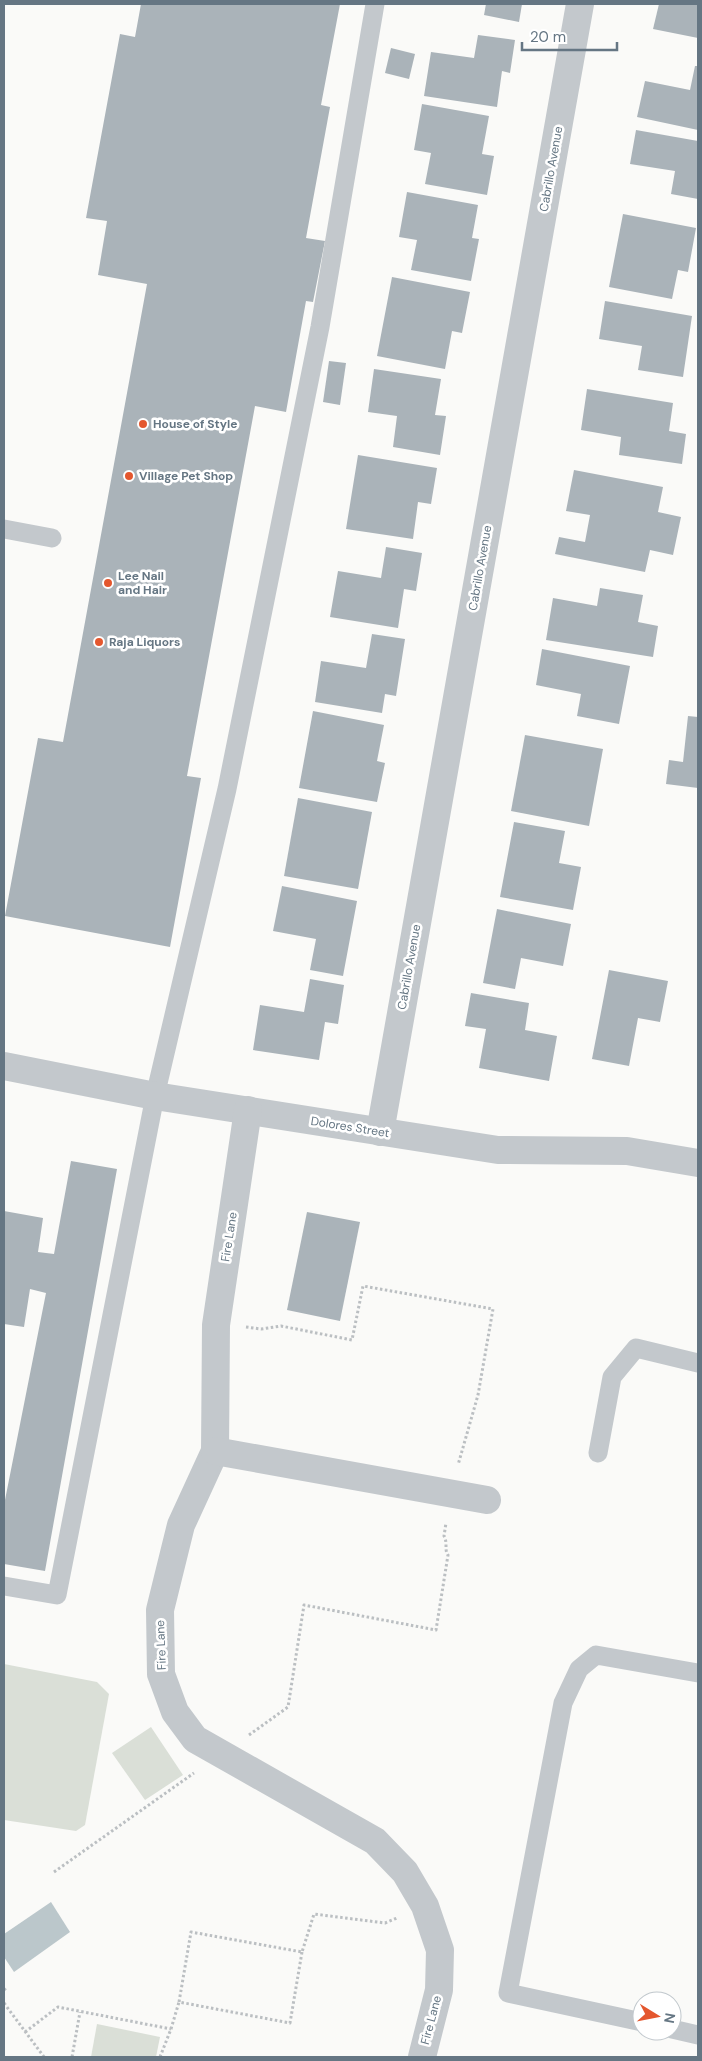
<svg xmlns="http://www.w3.org/2000/svg" width="702" height="2061" viewBox="0 0 702 2061" font-family="'DM Sans',sans-serif">
<rect width="100%" height="100%" fill="#fafaf8"/>
<!-- green -->
<g fill="#dadfd7">
<path d="M 4,1664 L 97,1682 L 109,1694 L 85,1825 L 76,1831 L 4,1820 Z"/>
<path d="M 151,1727 L 183,1775 L 145,1800 L 112,1753 Z"/>
<path d="M 97,2024 L 160,2037 L 156,2057 L 91,2057 Z"/>
</g>
<!-- water -->
<path fill="#bbc7cb" d="M 51,1902 L 70,1932 L 14,1972 L 4,1957 L 4,1934 Z"/>
<!-- building -->
<g fill="#aab3b9">
<path d="M 141,4 L 340,4 L 321,105 L 330,107 L 306,238 L 325,241 L 313,302 L 306,301 L 286,412 L 255,406 L 187,776 L 201,778 L 170,947 L 5,916 L 38,738 L 63,742 L 147,284 L 98,275 L 107,221 L 86,218 L 120,34 L 135,37 Z"/>
<path d="M 486,4 L 522,4 L 519,22 L 484,15 Z"/>
<path d="M 659,4 L 698,4 L 698,38 L 653,29 Z"/>
<path d="M 478,35 L 515,40 L 510,73 L 502,71 L 497,107 L 424,96 L 431,52 L 474,58 Z"/>
<path d="M 391,48 L 415,54 L 409,79 L 385,73 Z"/>
<path d="M 695,66 L 698,66 L 698,130 L 637,117 L 645,81 L 690,90 Z"/>
<path d="M 422,104 L 489,116 L 482,154 L 494,156 L 487,195 L 425,184 L 431,153 L 414,150 Z"/>
<path d="M 636,130 L 698,141 L 698,199 L 671,194 L 675,171 L 630,164 Z"/>
<path d="M 407,192 L 478,205 L 472,238 L 479,239 L 471,281 L 411,270 L 417,240 L 399,237 Z"/>
<path d="M 623,214 L 696,228 L 688,272 L 678,270 L 672,299 L 609,287 Z"/>
<path d="M 392,277 L 470,292 L 462,333 L 452,331 L 445,369 L 377,356 Z"/>
<path d="M 605,301 L 692,316 L 683,377 L 638,370 L 642,346 L 599,339 Z"/>
<path d="M 329,361 L 346,363 L 340,405 L 323,402 Z"/>
<path d="M 374,369 L 441,379 L 435,415 L 446,416 L 440,455 L 393,447 L 397,416 L 368,412 Z"/>
<path d="M 587,389 L 673,403 L 669,431 L 686,434 L 682,464 L 619,455 L 621,437 L 581,430 Z"/>
<path d="M 358,455 L 437,468 L 431,504 L 418,502 L 413,539 L 346,529 Z"/>
<path d="M 574,470 L 663,487 L 658,512 L 681,517 L 673,555 L 650,550 L 645,572 L 555,554 L 559,537 L 585,542 L 590,515 L 566,511 Z"/>
<path d="M 386,547 L 422,553 L 416,591 L 404,589 L 398,628 L 330,617 L 338,571 L 381,578 Z"/>
<path d="M 600,588 L 643,595 L 638,622 L 658,626 L 653,657 L 546,640 L 553,598 L 597,606 Z"/>
<path d="M 372,634 L 405,639 L 396,696 L 385,694 L 382,713 L 315,702 L 321,661 L 366,668 Z"/>
<path d="M 542,649 L 630,666 L 619,724 L 577,716 L 581,694 L 536,685 Z"/>
<path d="M 313,711 L 384,725 L 377,761 L 385,763 L 377,802 L 299,788 Z"/>
<path d="M 688,716 L 698,717 L 698,788 L 666,784 L 669,760 L 683,762 Z"/>
<path d="M 525,735 L 603,749 L 589,826 L 511,811 Z"/>
<path d="M 298,798 L 372,812 L 358,889 L 284,876 Z"/>
<path d="M 514,822 L 565,831 L 559,863 L 581,867 L 573,910 L 500,897 Z"/>
<path d="M 282,886 L 357,901 L 343,976 L 310,970 L 316,939 L 273,931 Z"/>
<path d="M 497,909 L 571,924 L 563,966 L 521,958 L 515,989 L 483,983 Z"/>
<path d="M 609,970 L 668,981 L 660,1022 L 638,1018 L 629,1066 L 592,1059 Z"/>
<path d="M 310,979 L 344,985 L 338,1024 L 325,1022 L 319,1060 L 253,1050 L 260,1005 L 304,1012 Z"/>
<path d="M 471,993 L 529,1003 L 525,1030 L 557,1036 L 549,1081 L 479,1068 L 486,1029 L 465,1026 Z"/>
<path d="M 71,1161 L 117,1169 L 45,1571 L 4,1564 L 4,1505 L 46,1293 L 30,1289 L 24,1327 L 4,1324 L 4,1211 L 43,1218 L 38,1252 L 54,1254 Z"/>
<path d="M 307,1212 L 360,1222 L 340,1321 L 287,1310 Z"/>
</g>
<g fill="none" stroke-linecap="round" stroke-linejoin="round">
<!-- path -->
<g stroke="#bbbfc2" stroke-width="3" stroke-dasharray="2.5 2.5" stroke-linecap="butt">
<path d="M 246,1327 L 261,1329 L 281,1326 L 352,1340 L 363,1286 L 493,1309 L 478,1395 L 458,1465"/>
<path d="M 249,1735 L 288,1707 L 304,1605 L 436,1630 L 448,1555 C 444,1550 448,1543 444,1536 L 446,1523"/>
<path d="M 54,1872 L 194,1773"/>
<path d="M 302,1952 L 290,2023 L 179,2002 L 191,1932 L 302,1952 L 314,1914 L 385,1923 L 397,1918"/>
<path d="M 4,1990 L 7,1987"/>
<path d="M 4,2003 L 44,2057"/>
<path d="M 25,2032 L 58,2007 L 171,2029"/>
<path d="M 72,2057 L 80,2012"/>
<path d="M 160,2057 L 171,2029 L 179,2002"/>
</g>
<!-- service -->
<g stroke="#c3c8cc" stroke-width="19">
<path d="M 4,529 L 52,538"/>
<path d="M 598,1453 L 612,1377 L 636,1348 L 698,1363"/>
<path d="M 4,1586 L 57,1595 L 155,1096 L 227,789 L 320,327 L 375,4"/>
<path d="M 642,2022 L 508,1993 L 563,1703 L 579,1669 L 596,1655 L 698,1673"/>
<path d="M 672,2029 L 698,2035"/>
</g>
<!-- minor -->
<g stroke="#c3c8cc" stroke-width="28">
<path d="M 4,1066 L 155,1096 L 498,1150 L 627,1151 L 698,1163"/>
<path d="M 248,1110 L 216,1325 L 215,1451 L 181,1525 L 160,1610 L 161,1674 L 175,1712 L 195,1739 L 375,1841 L 405,1872 L 425,1906 L 440,1950 L 439,1990 L 422,2057"/>
<path d="M 380,1132 L 580,4"/>
<path d="M 215,1451 L 487,1500"/>
</g>
</g>
<!-- markers -->
<g fill="#e4572e" stroke="#fff" stroke-width="2">
<circle cx="143" cy="424" r="5"/>
<circle cx="129" cy="476" r="5"/>
<circle cx="108" cy="583" r="5"/>
<circle cx="99" cy="642" r="5"/>
</g>
<g text-anchor="middle" dominant-baseline="central" stroke-width="5" stroke-linejoin="round" paint-order="stroke">
<!-- street labels -->
<g font-size="12" fill="#657683" stroke="#fff">
<text transform="translate(551 169) rotate(-80)">Cabrillo Avenue</text>
<text transform="translate(480 568) rotate(-80)">Cabrillo Avenue</text>
<text transform="translate(409 967) rotate(-80)">Cabrillo Avenue</text>
<text transform="translate(350 1127) rotate(9)">Dolores Street</text>
<text transform="translate(229 1237) rotate(-81)">Fire Lane</text>
<text transform="translate(161 1645) rotate(-92)">Fire Lane</text>
<text transform="translate(431 2020) rotate(-75)">Fire Lane</text>
</g>
<!-- poi labels -->
<g font-size="12" font-weight="bold" fill="#657683" stroke="#fff" text-anchor="start">
<text x="153" y="424">House of Style</text>
<text x="139" y="476">Village Pet Shop</text>
<text x="118" y="576">Lee Nail<tspan x="118" dy="14">and Hair</tspan></text>
<text x="109" y="642">Raja Liquors</text>
</g>
</g>
<!-- border -->
<rect width="702" height="2061" fill="none" stroke="#657683" stroke-width="10"/>
<!-- north arrow -->
<g transform="translate(657 2016) rotate(100)"><circle r="24" fill="#ffffff" stroke="#c1c8cd"/>
<path d="M0-4L9 19L0 12L-9 19Z" fill="#e4572e"/>
<text y="-8" font-size="14" font-weight="bold" text-anchor="middle" fill="#657683">N</text>
</g>
<!-- scale -->
<path d="M522 42v8h95v-8" fill="none" stroke="#657683" stroke-width="2.5"/>
<text x="530" y="42" font-size="15" fill="#657683" stroke="#ffffff" stroke-width="4" paint-order="stroke">20 m</text>
</svg>
